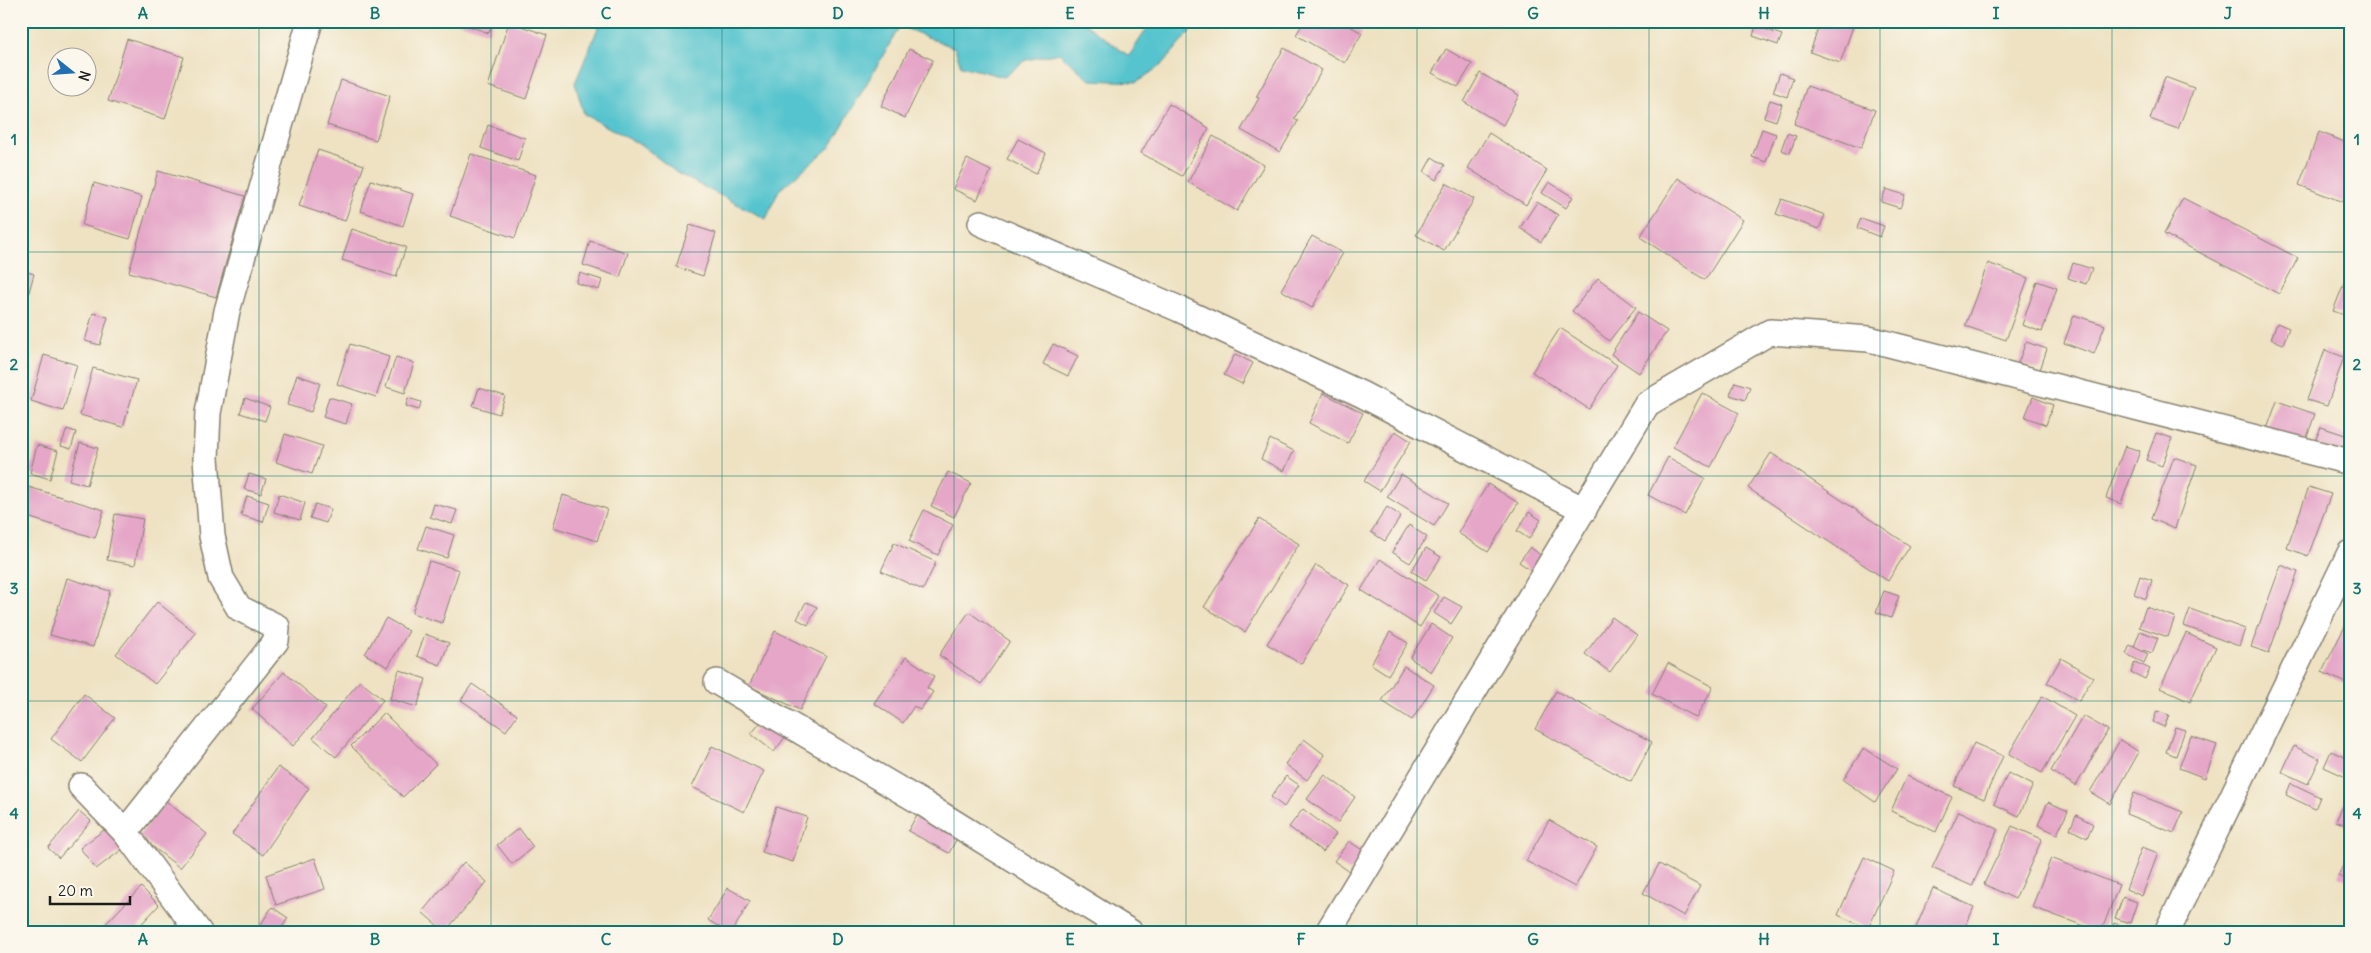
<svg xmlns="http://www.w3.org/2000/svg" width="2371" height="953" viewBox="0 0 2371 953" font-family="Delius,sans-serif">
<rect width="100%" height="100%" fill="#fbf7ec"/>
<filter id="ink" filterUnits="userSpaceOnUse"><feTurbulence type="fractalNoise" baseFrequency=".02" numOctaves="2"/><feDisplacementMap in="SourceGraphic" scale="10" xChannelSelector="R" yChannelSelector="G"/><feConvolveMatrix kernelMatrix="1 2 1 2 8 2 1 2 1" color-interpolation-filters="sRGB"/></filter>
<filter id="wash" filterUnits="userSpaceOnUse"><feTurbulence type="fractalNoise" baseFrequency=".0096" numOctaves="4" result="noise"/><feDisplacementMap in="SourceGraphic" scale="20" xChannelSelector="R" yChannelSelector="G"/><feGaussianBlur stdDeviation="1.12" result="paint"/><feColorMatrix in="noise" values="0 0 0 0 0 0 0 0 0 0 0 0 0 0 0 0 0 1.4 0 .05"/><feComposite in="paint" operator="in"/></filter>
<g filter="url(#wash)">
<rect width="100%" height="100%" fill="#eee2c2"/>
<!-- water -->
<path fill="#57c4ce" stroke="#3a7075" d="M 601,21 L 1081,21 L 1129,56 L 1152,21 L 1197,23 L 1163,64 L 1137,82 L 1090,80 L 1059,53 L 1026,60 L 1004,77 L 961,66 L 955,48 L 900,26 L 830,147 L 779,190 L 766,219 L 677,173 L 644,147 L 584,114 L 575,83 Z"/>
<g id="blocks">
<!-- building -->
<g fill="#e5a6c8">
<path d="M 454,21 L 493,21 L 489,33 Z"/>
<path d="M 1304,21 L 1341,21 L 1362,33 L 1345,63 L 1296,35 Z"/>
<path d="M 1766,21 L 1789,21 L 1787,29 Z"/>
<path d="M 1821,21 L 1855,21 L 1840,63 L 1810,52 Z"/>
<path d="M 509,22 L 547,35 L 526,99 L 488,86 Z"/>
<path d="M 1756,26 L 1782,35 L 1778,45 L 1753,36 Z"/>
<path d="M 127,39 L 184,57 L 165,119 L 108,101 Z"/>
<path d="M 1284,48 L 1322,70 L 1294,119 L 1298,121 L 1280,152 L 1241,130 L 1259,98 L 1256,97 Z"/>
<path d="M 909,49 L 933,60 L 905,118 L 881,106 Z"/>
<path d="M 1446,49 L 1472,64 L 1458,87 L 1432,73 Z"/>
<path d="M 1480,73 L 1519,95 L 1503,125 L 1464,102 Z"/>
<path d="M 1780,73 L 1793,78 L 1787,97 L 1773,92 Z"/>
<path d="M 2165,77 L 2194,88 L 2178,129 L 2150,119 Z"/>
<path d="M 341,80 L 390,96 L 376,140 L 327,125 Z"/>
<path d="M 1807,86 L 1875,110 L 1861,148 L 1794,124 Z"/>
<path d="M 1770,100 L 1782,104 L 1776,121 L 1764,117 Z"/>
<path d="M 1169,104 L 1209,128 L 1182,176 L 1141,153 Z"/>
<path d="M 488,125 L 525,138 L 518,161 L 481,148 Z"/>
<path d="M 1762,129 L 1776,134 L 1766,162 L 1752,157 Z"/>
<path d="M 2319,132 L 2350,144 L 2350,184 L 2343,202 L 2299,185 Z"/>
<path d="M 1489,133 L 1547,170 L 1526,205 L 1468,168 Z"/>
<path d="M 1787,133 L 1796,136 L 1790,153 L 1781,150 Z"/>
<path d="M 1213,136 L 1264,165 L 1237,211 L 1188,182 Z"/>
<path d="M 1018,139 L 1046,153 L 1036,174 L 1007,159 Z"/>
<path d="M 318,150 L 364,165 L 345,221 L 299,206 Z"/>
<path d="M 471,154 L 536,175 L 515,238 L 450,216 Z"/>
<path d="M 1432,157 L 1445,165 L 1436,180 L 1424,172 Z"/>
<path d="M 967,159 L 991,171 L 977,200 L 953,189 Z"/>
<path d="M 158,171 L 245,196 L 216,297 L 129,272 Z"/>
<path d="M 1678,178 L 1743,220 L 1705,280 L 1640,237 Z"/>
<path d="M 371,180 L 413,194 L 403,226 L 361,211 Z"/>
<path d="M 1549,182 L 1573,197 L 1566,208 L 1542,193 Z"/>
<path d="M 94,183 L 142,197 L 130,239 L 82,225 Z"/>
<path d="M 1446,183 L 1474,199 L 1444,251 L 1416,235 Z"/>
<path d="M 1886,189 L 1905,195 L 1900,208 L 1881,202 Z"/>
<path d="M 2183,198 L 2298,258 L 2279,294 L 2164,234 Z"/>
<path d="M 1782,199 L 1825,215 L 1819,229 L 1776,214 Z"/>
<path d="M 1537,202 L 1558,215 L 1541,242 L 1520,228 Z"/>
<path d="M 1861,218 L 1884,226 L 1880,237 L 1857,228 Z"/>
<path d="M 690,225 L 716,233 L 703,276 L 676,267 Z"/>
<path d="M 352,229 L 406,247 L 396,277 L 342,260 Z"/>
<path d="M 1312,236 L 1343,253 L 1312,308 L 1281,290 Z"/>
<path d="M 590,241 L 628,253 L 620,277 L 583,265 Z"/>
<path d="M 1988,263 L 2028,278 L 2006,340 L 1965,326 Z"/>
<path d="M 2073,263 L 2092,269 L 2086,284 L 2068,278 Z"/>
<path d="M 21,270 L 34,274 L 22,317 L 21,317 Z"/>
<path d="M 580,273 L 602,280 L 599,290 L 576,283 Z"/>
<path d="M 1598,278 L 1636,307 L 1609,341 L 1572,311 Z"/>
<path d="M 2346,278 L 2350,279 L 2350,317 L 2333,311 Z"/>
<path d="M 2037,281 L 2057,288 L 2042,332 L 2022,325 Z"/>
<path d="M 1638,312 L 1667,331 L 1639,373 L 1611,354 Z"/>
<path d="M 93,313 L 108,317 L 100,345 L 85,341 Z"/>
<path d="M 2074,315 L 2105,325 L 2094,354 L 2064,343 Z"/>
<path d="M 2277,323 L 2289,328 L 2283,344 L 2271,339 Z"/>
<path d="M 1560,328 L 1617,365 L 1589,409 L 1532,372 Z"/>
<path d="M 2026,342 L 2047,349 L 2040,370 L 2018,363 Z"/>
<path d="M 350,344 L 389,357 L 376,397 L 337,384 Z"/>
<path d="M 1053,344 L 1078,356 L 1068,376 L 1043,364 Z"/>
<path d="M 2325,350 L 2344,357 L 2327,406 L 2307,400 Z"/>
<path d="M 1235,354 L 1253,363 L 1242,384 L 1224,375 Z"/>
<path d="M 44,355 L 77,365 L 63,411 L 31,401 Z"/>
<path d="M 396,357 L 414,363 L 405,393 L 386,387 Z"/>
<path d="M 93,368 L 137,380 L 123,427 L 80,415 Z"/>
<path d="M 297,375 L 320,383 L 311,412 L 287,405 Z"/>
<path d="M 1735,382 L 1750,387 L 1745,400 L 1730,395 Z"/>
<path d="M 479,388 L 505,396 L 499,414 L 473,406 Z"/>
<path d="M 1323,393 L 1363,413 L 1348,443 L 1309,423 Z"/>
<path d="M 1702,393 L 1739,413 L 1711,467 L 1673,447 Z"/>
<path d="M 329,397 L 352,404 L 346,424 L 323,417 Z"/>
<path d="M 2033,397 L 2053,405 L 2046,425 L 2025,417 Z"/>
<path d="M 245,398 L 270,407 L 265,421 L 240,413 Z"/>
<path d="M 408,398 L 421,402 L 419,410 L 406,406 Z"/>
<path d="M 2277,401 L 2315,414 L 2305,443 L 2267,429 Z"/>
<path d="M 2321,427 L 2348,436 L 2342,453 L 2314,444 Z"/>
<path d="M 67,429 L 76,432 L 71,449 L 61,446 Z"/>
<path d="M 1395,431 L 1411,441 L 1380,491 L 1364,481 Z"/>
<path d="M 2156,433 L 2172,438 L 2162,466 L 2146,460 Z"/>
<path d="M 285,434 L 322,446 L 312,474 L 276,462 Z"/>
<path d="M 1270,439 L 1294,451 L 1284,471 L 1261,459 Z"/>
<path d="M 80,443 L 98,448 L 87,485 L 69,480 Z"/>
<path d="M 37,445 L 58,451 L 50,479 L 30,473 Z"/>
<path d="M 2125,446 L 2140,451 L 2121,504 L 2106,498 Z"/>
<path d="M 1771,453 L 1910,546 L 1888,581 L 1748,488 Z"/>
<path d="M 1668,457 L 1705,478 L 1685,515 L 1648,495 Z"/>
<path d="M 2174,457 L 2197,465 L 2175,528 L 2151,519 Z"/>
<path d="M 948,472 L 971,483 L 954,517 L 931,506 Z"/>
<path d="M 249,474 L 266,479 L 261,494 L 244,489 Z"/>
<path d="M 1401,474 L 1448,503 L 1434,526 L 1387,497 Z"/>
<path d="M 1488,484 L 1518,503 L 1488,552 L 1458,533 Z"/>
<path d="M 22,485 L 104,510 L 95,538 L 21,515 Z"/>
<path d="M 2309,487 L 2331,494 L 2308,556 L 2287,548 Z"/>
<path d="M 279,494 L 305,503 L 300,520 L 274,512 Z"/>
<path d="M 563,495 L 607,509 L 597,541 L 553,527 Z"/>
<path d="M 247,496 L 269,503 L 263,522 L 241,515 Z"/>
<path d="M 315,504 L 331,509 L 326,523 L 310,518 Z"/>
<path d="M 434,504 L 457,510 L 452,524 L 430,517 Z"/>
<path d="M 1387,507 L 1401,516 L 1385,541 L 1371,532 Z"/>
<path d="M 924,510 L 953,525 L 938,555 L 909,541 Z"/>
<path d="M 1529,512 L 1541,520 L 1529,539 L 1517,531 Z"/>
<path d="M 115,514 L 143,519 L 135,565 L 107,560 Z"/>
<path d="M 1259,519 L 1299,544 L 1245,632 L 1204,607 Z"/>
<path d="M 1409,525 L 1427,537 L 1410,563 L 1392,552 Z"/>
<path d="M 426,526 L 454,535 L 447,558 L 418,549 Z"/>
<path d="M 894,543 L 936,562 L 923,590 L 881,571 Z"/>
<path d="M 1530,547 L 1543,557 L 1532,571 L 1519,562 Z"/>
<path d="M 1426,548 L 1441,557 L 1426,580 L 1411,571 Z"/>
<path d="M 1380,559 L 1439,596 L 1420,627 L 1361,590 Z"/>
<path d="M 429,561 L 459,570 L 442,623 L 412,613 Z"/>
<path d="M 1316,565 L 1349,585 L 1301,664 L 1267,644 Z"/>
<path d="M 2281,565 L 2298,572 L 2269,653 L 2251,647 Z"/>
<path d="M 2140,576 L 2152,580 L 2146,599 L 2134,594 Z"/>
<path d="M 67,578 L 110,591 L 93,647 L 50,635 Z"/>
<path d="M 1884,591 L 1899,596 L 1891,618 L 1876,612 Z"/>
<path d="M 1444,597 L 1462,607 L 1451,624 L 1434,613 Z"/>
<path d="M 157,602 L 196,633 L 155,684 L 116,654 Z"/>
<path d="M 806,602 L 817,607 L 808,625 L 797,619 Z"/>
<path d="M 2146,607 L 2175,617 L 2168,637 L 2139,627 Z"/>
<path d="M 2190,609 L 2245,629 L 2239,646 L 2184,626 Z"/>
<path d="M 969,612 L 1010,641 L 981,684 L 939,655 Z"/>
<path d="M 2350,616 L 2350,685 L 2322,672 Z"/>
<path d="M 1612,617 L 1637,635 L 1610,672 L 1585,654 Z"/>
<path d="M 386,618 L 409,631 L 388,667 L 365,654 Z"/>
<path d="M 1431,624 L 1452,638 L 1431,672 L 1410,658 Z"/>
<path d="M 775,631 L 826,656 L 800,710 L 749,686 Z"/>
<path d="M 2140,631 L 2158,638 L 2152,653 L 2134,647 Z"/>
<path d="M 1390,632 L 1408,643 L 1388,675 L 1371,664 Z"/>
<path d="M 2186,633 L 2216,647 L 2190,702 L 2160,688 Z"/>
<path d="M 425,634 L 449,643 L 440,665 L 417,656 Z"/>
<path d="M 2130,645 L 2148,654 L 2144,663 L 2126,654 Z"/>
<path d="M 906,657 L 934,676 L 927,688 L 933,692 L 920,710 L 914,706 L 903,723 L 874,703 Z"/>
<path d="M 2061,658 L 2093,677 L 2079,701 L 2047,683 Z"/>
<path d="M 2135,662 L 2150,669 L 2145,679 L 2131,672 Z"/>
<path d="M 1668,663 L 1713,687 L 1696,718 L 1652,694 Z"/>
<path d="M 1404,666 L 1434,685 L 1412,720 L 1382,701 Z"/>
<path d="M 399,670 L 426,679 L 417,707 L 390,699 Z"/>
<path d="M 284,672 L 326,708 L 293,746 L 252,709 Z"/>
<path d="M 360,681 L 383,700 L 336,757 L 313,738 Z"/>
<path d="M 472,684 L 517,715 L 506,731 L 461,700 Z"/>
<path d="M 1556,691 L 1652,742 L 1631,782 L 1535,729 Z"/>
<path d="M 84,694 L 115,718 L 82,762 L 51,739 Z"/>
<path d="M 2042,696 L 2075,716 L 2042,773 L 2009,754 Z"/>
<path d="M 2157,711 L 2169,715 L 2164,727 L 2153,722 Z"/>
<path d="M 384,713 L 436,764 L 403,797 L 351,746 Z"/>
<path d="M 766,716 L 788,733 L 774,752 L 751,734 Z"/>
<path d="M 2083,716 L 2108,730 L 2076,786 L 2051,771 Z"/>
<path d="M 2175,727 L 2185,730 L 2176,756 L 2166,752 Z"/>
<path d="M 2191,736 L 2217,745 L 2205,778 L 2179,768 Z"/>
<path d="M 1304,739 L 1325,755 L 1307,780 L 1285,764 Z"/>
<path d="M 2120,740 L 2139,752 L 2110,804 L 2090,792 Z"/>
<path d="M 1974,743 L 2003,756 L 1984,799 L 1954,786 Z"/>
<path d="M 712,746 L 764,771 L 744,812 L 692,787 Z"/>
<path d="M 2294,746 L 2320,759 L 2308,784 L 2282,772 Z"/>
<path d="M 1864,748 L 1897,769 L 1875,802 L 1843,780 Z"/>
<path d="M 2331,751 L 2350,760 L 2348,778 L 2324,767 Z"/>
<path d="M 278,767 L 309,788 L 263,855 L 232,834 Z"/>
<path d="M 2008,773 L 2033,785 L 2019,816 L 1994,804 Z"/>
<path d="M 1325,775 L 1355,797 L 1338,822 L 1307,799 Z"/>
<path d="M 1286,776 L 1299,785 L 1284,807 L 1271,797 Z"/>
<path d="M 1907,776 L 1952,797 L 1936,832 L 1891,811 Z"/>
<path d="M 2291,783 L 2320,797 L 2315,809 L 2286,795 Z"/>
<path d="M 2134,793 L 2183,812 L 2174,833 L 2126,814 Z"/>
<path d="M 2348,795 L 2350,795 L 2350,827 L 2336,821 Z"/>
<path d="M 166,801 L 207,834 L 180,868 L 139,836 Z"/>
<path d="M 2048,802 L 2068,811 L 2057,834 L 2038,825 Z"/>
<path d="M 776,807 L 807,817 L 793,862 L 762,852 Z"/>
<path d="M 1303,809 L 1336,834 L 1323,852 L 1289,827 Z"/>
<path d="M 79,811 L 91,821 L 59,858 L 48,848 Z"/>
<path d="M 1959,811 L 1998,829 L 1972,886 L 1932,868 Z"/>
<path d="M 918,813 L 958,836 L 949,853 L 908,831 Z"/>
<path d="M 2076,815 L 2093,824 L 2087,838 L 2070,829 Z"/>
<path d="M 1549,820 L 1597,847 L 1575,887 L 1526,861 Z"/>
<path d="M 2012,826 L 2042,839 L 2015,899 L 1984,884 Z"/>
<path d="M 108,827 L 124,848 L 96,869 L 80,848 Z"/>
<path d="M 519,828 L 533,847 L 512,864 L 497,845 Z"/>
<path d="M 1349,841 L 1365,852 L 1350,872 L 1334,861 Z"/>
<path d="M 2142,847 L 2158,853 L 2142,896 L 2126,889 Z"/>
<path d="M 2350,851 L 2350,881 L 2338,876 Z"/>
<path d="M 1864,857 L 1894,871 L 1868,929 L 1838,915 Z"/>
<path d="M 315,858 L 325,889 L 276,905 L 266,875 Z"/>
<path d="M 2051,858 L 2119,885 L 2101,932 L 2032,907 Z"/>
<path d="M 464,862 L 487,882 L 445,932 L 422,912 Z"/>
<path d="M 1659,864 L 1700,886 L 1684,916 L 1643,893 Z"/>
<path d="M 141,887 L 159,905 L 134,932 L 98,932 Z"/>
<path d="M 728,888 L 750,901 L 732,932 L 727,932 L 708,920 Z"/>
<path d="M 1933,888 L 1974,907 L 1963,932 L 1914,932 Z"/>
<path d="M 2123,897 L 2137,902 L 2130,923 L 2115,918 Z"/>
<path d="M 272,907 L 288,918 L 279,932 L 256,932 Z"/>
<path d="M 2114,923 L 2125,927 L 2123,932 L 2111,932 Z"/>
</g>
</g>
</g>
<g filter="url(#ink)">
<use href="#blocks" fill-opacity="0" stroke="#857f6f" stroke-width="1"/>
<g fill="none" stroke-linecap="round" stroke-linejoin="round">
<defs>
<g id="street">
<path d="M 981,223 L 1179,309 L 1361,394 L 1584,510"/>
<path d="M 717,682 L 924,804 L 1130,932"/>
<path d="M 81,786 L 125,832 L 199,932"/>
<path d="M 125,832 L 276,641 L 277,627 L 239,608 L 221,578 L 212,536 L 206,458 L 208,413 L 227,311 L 310,21"/>
<path d="M 1328,932 L 1647,404 L 1770,332 L 1869,339 L 2350,462"/>
<path d="M 2167,932 L 2350,553"/>
</g>
</defs>
<!-- street casing -->
<use href="#street" stroke="#857f6f" stroke-width="28"/>
<!-- street -->
<use href="#street" stroke="#fff" stroke-width="25"/>
</g>
</g>
<!-- grid -->
<path fill="none" stroke="#0f766e" stroke-width="1" stroke-opacity="0.55" d="M 259,21 L 259,932M 491,21 L 491,932M 722,21 L 722,932M 954,21 L 954,932M 1186,21 L 1186,932M 1417,21 L 1417,932M 1649,21 L 1649,932M 1880,21 L 1880,932M 2112,21 L 2112,932M 21,252 L 2350,252M 21,476 L 2350,476M 21,701 L 2350,701"/>
<!-- margin -->
<rect width="2371" height="953" fill="none" stroke="#fbf7ec" stroke-width="55"/>
<!-- north arrow -->
<g transform="translate(72 72) rotate(107)"><circle r="24" fill="#fbf7ec" stroke="#a29f99"/>
<path d="M0-4L9 19L0 12L-9 19Z" fill="#1f6fb2"/>
<text y="-8" font-size="14" font-weight="bold" text-anchor="middle" fill="#1c1c1c">N</text>
</g>
<!-- scale -->
<path d="M50 896v8h80v-8" fill="none" stroke="#1c1c1c" stroke-width="2.5"/>
<text x="58" y="896" font-size="15" fill="#1c1c1c" stroke="#fbf7ec" stroke-width="4" paint-order="stroke">20 m</text>
<rect x="28" y="28" width="2316" height="898" fill="none" stroke="#0f766e" stroke-width="2"/>
<g font-size="16" text-anchor="middle" font-weight="bold" fill="#0f766e">
<text x="143" y="19">A</text>
<text x="375" y="19">B</text>
<text x="606" y="19">C</text>
<text x="838" y="19">D</text>
<text x="1070" y="19">E</text>
<text x="1301" y="19">F</text>
<text x="1533" y="19">G</text>
<text x="1764" y="19">H</text>
<text x="1996" y="19">I</text>
<text x="2228" y="19">J</text>
<text x="14" y="145">1</text>
<text x="2357" y="145">1</text>
<text x="14" y="370">2</text>
<text x="2357" y="370">2</text>
<text x="14" y="594">3</text>
<text x="2357" y="594">3</text>
<text x="14" y="819">4</text>
<text x="2357" y="819">4</text>
<text x="143" y="945">A</text>
<text x="375" y="945">B</text>
<text x="606" y="945">C</text>
<text x="838" y="945">D</text>
<text x="1070" y="945">E</text>
<text x="1301" y="945">F</text>
<text x="1533" y="945">G</text>
<text x="1764" y="945">H</text>
<text x="1996" y="945">I</text>
<text x="2228" y="945">J</text>
</g>
</svg>
